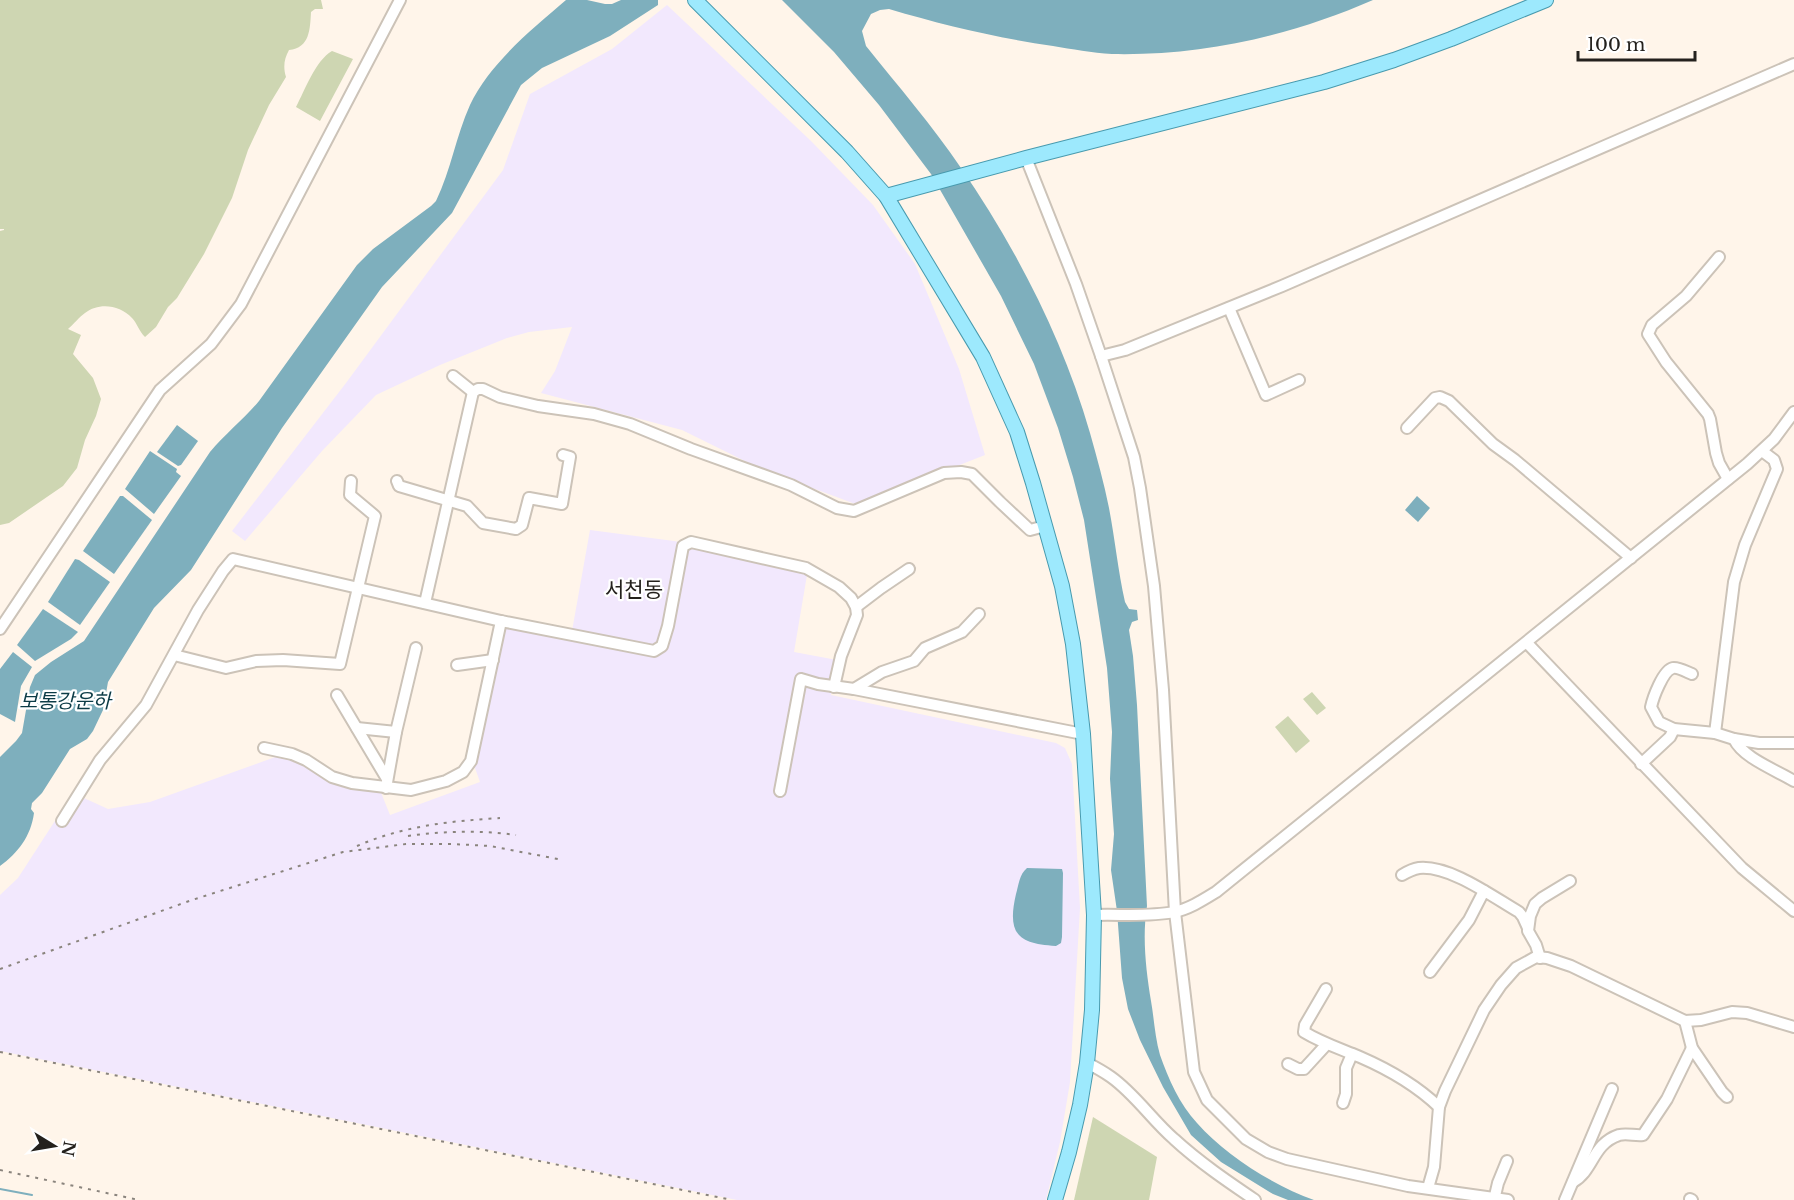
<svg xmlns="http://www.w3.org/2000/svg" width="1794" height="1200" viewBox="0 0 1794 1200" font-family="'Libre Baskerville','Noto Sans KR',serif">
<rect width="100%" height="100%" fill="#fff5ea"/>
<!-- industrial -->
<g fill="#f2e8fd">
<path d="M 667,5 L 811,141 L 873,205 L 915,264 L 959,369 L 985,455 L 858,505 L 761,469 L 682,430 L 541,393 L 555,371 L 572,327 L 529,332 L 507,338 L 440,365 L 376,395 L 322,451 L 245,541 L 232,531 L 346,383 L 503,170 L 530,94 L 612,49 Z"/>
<path d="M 590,530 L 674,541 L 801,569 L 807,575 L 794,652 L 837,660 L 831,695 L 1056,743 L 1065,748 L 1072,764 L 1080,908 L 1070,1082 L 1060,1142 L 1046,1200 L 737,1200 L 0,1051 L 0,895 L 18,878 L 73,793 L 108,809 L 150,802 L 281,755 L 380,790 L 390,815 L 480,782 L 475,768 L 471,769 L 504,626 L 572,631 Z"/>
</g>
<!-- green -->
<g fill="#ced6b2">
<path d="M 0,0 L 321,0 L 323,9 L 315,9 L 311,12 C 310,29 310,48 289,50 C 284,59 283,67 286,77 L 269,105 L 248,150 L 232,198 L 204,254 L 177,298 L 168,307 L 156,327 L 145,337 C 139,331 137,323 132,318 C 120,305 99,302 85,313 C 79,317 74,324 68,329 L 81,335 L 73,354 L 93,378 L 101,399 L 96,416 L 85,440 L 77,468 L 63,486 L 9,523 L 0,525 L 0,231 L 4,230 L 4,229 L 0,229 Z"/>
<path d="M 332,51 L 353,59 L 320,121 L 296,107 C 305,90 315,61 332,51 Z"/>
<path d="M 1312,692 L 1326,708 L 1317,715 L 1303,699 Z"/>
<path d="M 1288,716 L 1310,741 L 1296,753 L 1275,727 Z"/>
<path d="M 1093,1117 L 1157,1157 L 1149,1200 L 1074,1200 Z"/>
</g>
<!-- water -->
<g fill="#7eafbd">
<path d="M 566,0 L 587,0 L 605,4 L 612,4 L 621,0 L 658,0 L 658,5 L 610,36 L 542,68 L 521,85 L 452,213 L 382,287 L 282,428 L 191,570 L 154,608 L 108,682 L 103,710 L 93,731 L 87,739 L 70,749 L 42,793 L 32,803 L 31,809 L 34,813 C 31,836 18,853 0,866 L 0,757 L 16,741 L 22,733 L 30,687 L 35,675 L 51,662 L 84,641 L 210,452 C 225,434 244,419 259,401 L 357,265 L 373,249 L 431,206 L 436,201 C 451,170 456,136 470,105 C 489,64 532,29 566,0 Z"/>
<path d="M 782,0 L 1373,0 C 1291,36 1201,56 1112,54 C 1092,53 1072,49 1053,46 C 997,38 943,25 889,9 L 880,10 L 871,14 L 862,31 L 866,46 C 898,86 932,125 961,168 C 1016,248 1063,339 1090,433 C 1097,458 1104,483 1109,508 C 1115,539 1118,571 1125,602 L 1129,609 L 1137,610 L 1138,620 L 1132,622 L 1129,630 L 1133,656 L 1137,705 L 1147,906 C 1142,937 1146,970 1151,1001 C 1154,1018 1155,1038 1160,1055 C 1168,1078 1180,1105 1197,1123 C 1225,1155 1274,1186 1314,1200 L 1288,1200 L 1273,1194 L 1221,1162 L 1191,1135 L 1163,1087 L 1140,1040 L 1128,1009 L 1122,978 L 1117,911 L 1111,870 L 1114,834 L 1110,779 L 1112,732 L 1107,668 L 1084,520 L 1073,477 L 1058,428 L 1034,364 L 1001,296 L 931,174 L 879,105 L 834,52 Z"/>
<path d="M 177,425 L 198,441 L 181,465 L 178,466 L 157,452 Z"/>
<path d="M 150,451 L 177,469 L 176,472 L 181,476 L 154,514 L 125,489 Z"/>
<path d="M 120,496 L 123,496 L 152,520 L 114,574 L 83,551 Z"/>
<path d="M 1417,496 L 1430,508 L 1418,522 L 1405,510 Z"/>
<path d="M 75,559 L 79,560 L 110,582 L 80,625 L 48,602 Z"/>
<path d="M 43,609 L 78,632 L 71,639 L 35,661 L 17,645 Z"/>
<path d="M 13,652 L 32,667 L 21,686 L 15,722 L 0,714 L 0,669 Z"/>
<path d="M 1027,868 L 1062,869 L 1063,873 L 1062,937 L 1061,943 L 1056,946 C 1017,944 1007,933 1016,894 C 1019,884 1019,875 1027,868 Z"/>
</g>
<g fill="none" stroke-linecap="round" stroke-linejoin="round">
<!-- stream -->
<path stroke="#7eafbd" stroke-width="2" d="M 0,1189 L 32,1195"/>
<defs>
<g id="minor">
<path d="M 1026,158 L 1076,284 L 1101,356 L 1134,457 L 1140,488 L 1154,586 L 1163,690 L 1175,912 L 1194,1072 L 1207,1100 L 1246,1139 L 1268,1152 L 1287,1159 L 1408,1186 L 1508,1200"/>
<path d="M 1719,257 L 1686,296 L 1652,325 L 1648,334 L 1666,362 L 1708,414 L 1710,419 L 1716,453 L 1719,463 L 1728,479"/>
<path d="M 1229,308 L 1266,395 L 1299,380"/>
<path d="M 1101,356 L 1125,350 L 1282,286 L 1794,64"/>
<path d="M 453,376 L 473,392"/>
<path d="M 1407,428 L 1435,398 L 1440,397 L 1449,401 L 1493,444 L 1515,460 L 1631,558"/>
<path d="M 397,481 L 399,486 L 467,506 L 483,523 L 516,529 L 522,525 L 529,498 L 562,504 L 570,457 L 563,455"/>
<path d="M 425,603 L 473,392 L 478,389 L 483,389 L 500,397 L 538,406 L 594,414 L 630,424 L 691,449 L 791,485 L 837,508 L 854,511 L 944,473 L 961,472 L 972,474 L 1000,502 L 1030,530 L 1045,526"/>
<path d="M 856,607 L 881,588 L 909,569"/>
<path d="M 0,629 L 160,390 L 211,344 L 241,304 L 400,0"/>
<path d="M 1527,643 L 1742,868 L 1794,911"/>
<path d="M 174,655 L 226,668 L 256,661 L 283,660 L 340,664 L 375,516 L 350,495 L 351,481"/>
<path d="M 457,665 L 493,660"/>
<path d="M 1692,674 C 1687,672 1678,667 1673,668 C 1663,670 1653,698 1651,707 L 1659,722 L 1674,729 L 1715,733 L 1734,739 L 1759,743 L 1794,743"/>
<path d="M 854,689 L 882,672 L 914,661 L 925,648 L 962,632 L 979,614"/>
<path d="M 337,695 L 387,779"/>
<path d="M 357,728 L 396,732"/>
<path d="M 1715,733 L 1734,582 L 1745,545 L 1777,469 L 1774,460 L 1762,451"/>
<path d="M 1734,739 C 1743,758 1776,770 1794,781"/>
<path d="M 264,748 L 292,754 L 306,760 L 332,777 L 352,783 L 411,790 L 446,781 L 463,772 L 471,761 L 501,621"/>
<path d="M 1641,764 L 1670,737 L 1674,729"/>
<path d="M 386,788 L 396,732 L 416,648"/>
<path d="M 780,791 L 801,679 L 818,684 L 854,689 L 1083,734"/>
<path d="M 62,821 L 100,760 L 146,705 L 198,610 L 223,571 L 233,559 L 501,621 L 654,651 L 662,646 L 668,626 L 683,546 L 691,542 L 806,568 L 839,587 L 851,598 L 856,607 L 857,615 L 841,656 L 834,687"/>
<path d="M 1402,875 C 1407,872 1413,869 1419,868 C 1450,865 1493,897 1519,912 L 1523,917 L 1528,928"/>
<path d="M 1094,915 C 1120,914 1148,917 1174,912 C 1189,909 1203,900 1216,892 L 1747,464 L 1774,439 L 1794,412"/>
<path d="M 1540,958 L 1536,945 L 1528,931 L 1530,916 L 1535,904 L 1542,898 L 1570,881"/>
<path d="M 1430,972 L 1469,920 L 1484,891"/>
<path d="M 1326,989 L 1305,1025 L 1304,1032 C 1322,1043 1341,1049 1360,1057 C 1390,1070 1416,1085 1439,1107"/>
<path d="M 1685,1021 L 1692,1048 L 1722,1092 L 1727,1097"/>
<path d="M 1087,1063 C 1095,1067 1104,1072 1111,1077 C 1135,1094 1152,1120 1174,1139 C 1199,1162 1227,1181 1255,1200"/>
<path d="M 1288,1064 L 1298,1069 L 1304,1069 L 1326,1045"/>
<path d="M 1343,1103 L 1346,1094 L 1346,1068 L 1352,1054"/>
<path d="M 1573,1182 C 1594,1170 1592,1144 1619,1135 C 1627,1133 1635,1136 1643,1135 L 1667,1099 L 1692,1048"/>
<path d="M 1428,1188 L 1434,1167 L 1439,1107 L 1445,1091 L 1484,1010 L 1501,985 L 1516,968 L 1536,957 L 1547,958 L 1571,966 L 1685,1021 L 1701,1020 L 1732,1012 L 1747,1013 L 1794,1027"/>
<path d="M 1690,1199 L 1692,1200"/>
<path d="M 1494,1200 L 1498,1183 L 1507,1161"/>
<path d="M 1565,1200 L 1612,1089"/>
</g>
<g id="major">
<path d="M 695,0 L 847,152 L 886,196 L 983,357 L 1017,432 L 1033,483 L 1062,586 L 1073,644 L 1083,734 L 1094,915 L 1092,1010 L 1087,1063 L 1080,1105 L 1069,1152 L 1055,1200"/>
<path d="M 886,196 L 1026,158 L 1324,82 L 1394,60 L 1451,39 L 1546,0"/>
</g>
</defs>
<!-- minor casing -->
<use href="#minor" stroke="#ccc3b8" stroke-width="14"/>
<!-- major casing -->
<use href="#major" stroke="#489aae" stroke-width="16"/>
<!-- minor -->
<use href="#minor" stroke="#fff" stroke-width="10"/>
<!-- major -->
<use href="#major" stroke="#9de9fd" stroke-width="14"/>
<!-- rail -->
<g stroke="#8a847d" stroke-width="2" stroke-dasharray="3 6" stroke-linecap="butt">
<path d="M 408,836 C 444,831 480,830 516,835"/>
<path d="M 357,846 C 403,826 450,821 500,818"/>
<path d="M 0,969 L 192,900 L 343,852 L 406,844 L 453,844 L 490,846 L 563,860"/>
<path d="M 0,1052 L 732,1200"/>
<path d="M 0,1170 L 139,1200"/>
</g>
</g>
<g text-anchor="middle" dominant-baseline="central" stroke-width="4.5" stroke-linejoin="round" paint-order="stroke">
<!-- water labels -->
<g font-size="20" font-style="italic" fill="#0d3c47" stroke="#fff">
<text x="65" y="701">보통강운하</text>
</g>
<!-- quarter labels -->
<g font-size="21" fill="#24211d" stroke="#fff">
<text x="634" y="590">서천동</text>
</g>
</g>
<!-- north arrow -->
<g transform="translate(54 1146) rotate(101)" stroke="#ffffff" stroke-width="4.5" paint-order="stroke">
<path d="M0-4.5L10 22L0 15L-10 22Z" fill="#24211d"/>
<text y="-9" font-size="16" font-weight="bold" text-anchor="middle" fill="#24211d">N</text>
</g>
<!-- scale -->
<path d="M1578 51v9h117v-9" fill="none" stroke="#24211d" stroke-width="3"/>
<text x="1587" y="51" font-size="18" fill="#24211d" stroke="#ffffff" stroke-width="4.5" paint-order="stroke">100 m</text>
</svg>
